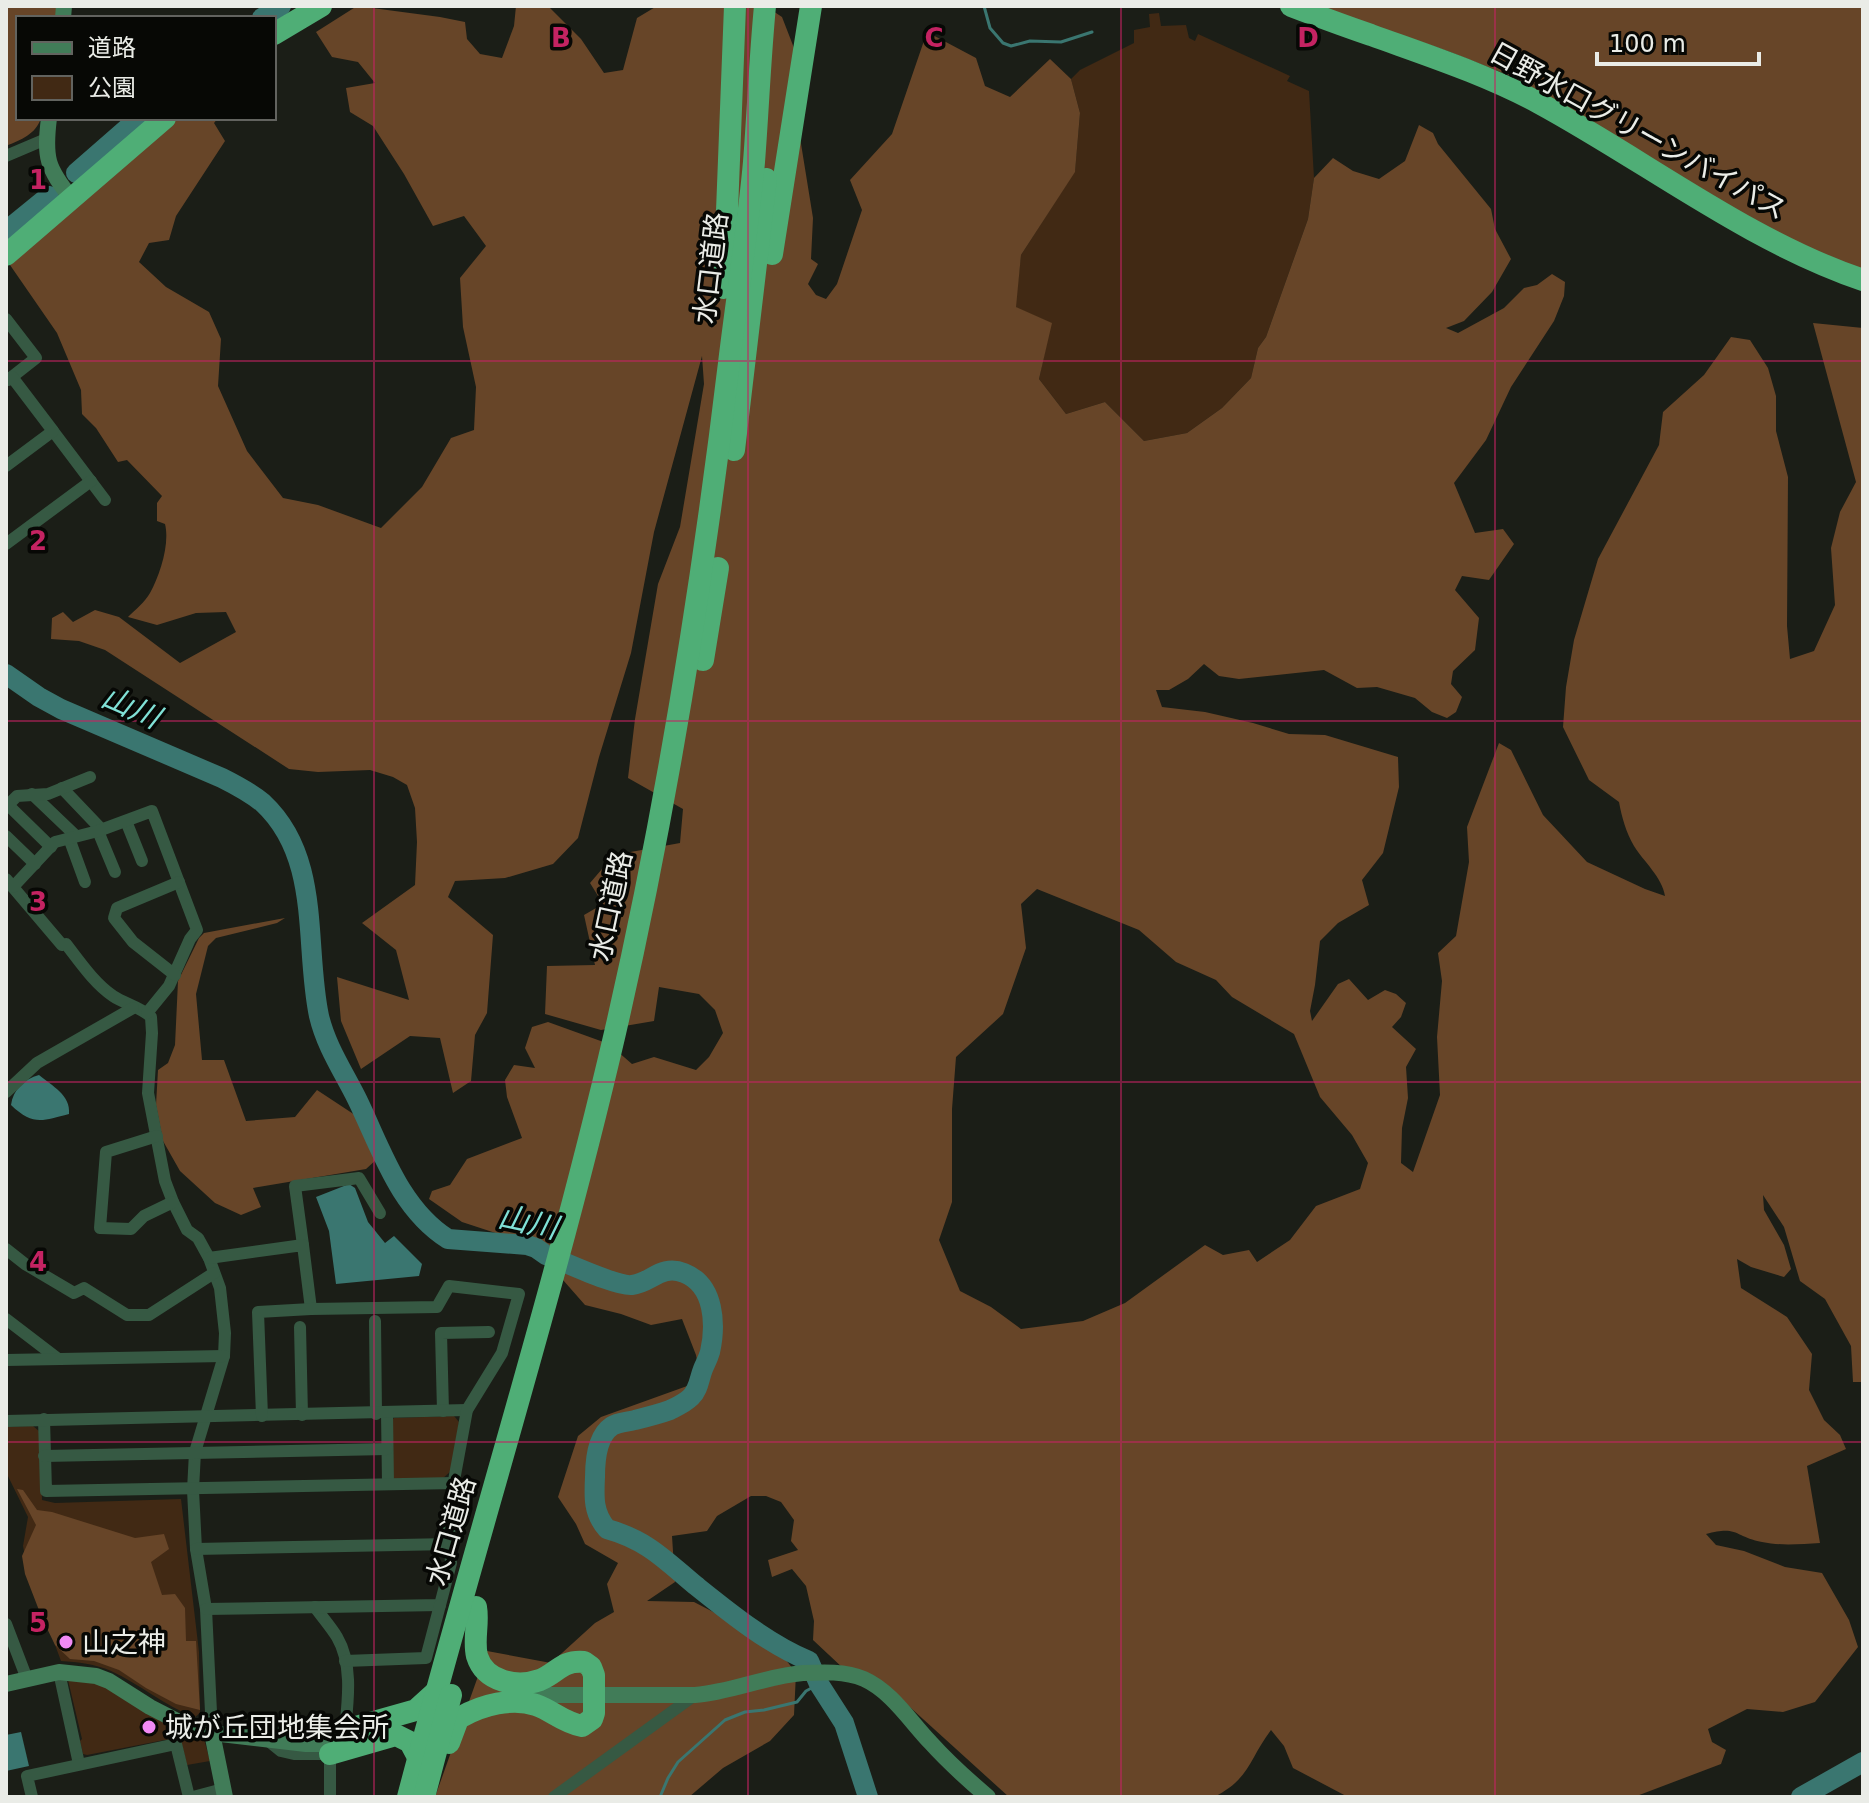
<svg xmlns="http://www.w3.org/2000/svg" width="1869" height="1803" viewBox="0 0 1869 1803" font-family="'DejaVu Sans','Noto Sans JP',sans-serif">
<rect width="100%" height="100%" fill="#1b1e17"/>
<!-- green -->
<g fill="#412914">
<path d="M 1159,13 L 1161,26 L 1186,25 L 1189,38 L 1195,41 L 1198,34 L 1290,76 L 1287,81 L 1309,91 L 1314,178 L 1308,219 L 1266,337 L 1258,348 L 1251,378 L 1222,408 L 1187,433 L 1144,441 L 1105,402 L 1066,414 L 1039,379 L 1051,323 L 1015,307 L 1021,255 L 1075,171 L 1080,113 L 1071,79 L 1080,70 L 1134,43 L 1134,30 L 1150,27 L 1149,14 Z"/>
<path d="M 454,1416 L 459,1422 L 451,1471 L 442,1479 L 394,1480 L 390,1475 L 390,1422 L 394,1418 Z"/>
<path d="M 33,1426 L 40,1432 L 42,1500 L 55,1503 L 181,1499 L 199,1652 L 200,1713 L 195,1717 C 164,1706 140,1684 111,1671 C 95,1664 78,1662 61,1661 L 28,1572 L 23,1546 L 28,1517 L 6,1472 L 6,1427 Z"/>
<path d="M 68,1680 L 107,1685 L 170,1724 L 204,1739 L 210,1761 L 187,1765 L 180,1737 L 87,1755 L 83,1754 L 80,1741 L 82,1739 Z"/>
</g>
<!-- forest -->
<g fill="#674528" fill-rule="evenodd">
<path d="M 6,6 L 58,6 L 58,18 L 18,18 L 18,118 L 41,118 C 36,134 21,140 6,146 Z"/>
<path d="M 357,6 L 440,17 L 465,22 L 467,39 L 480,54 L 502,58 L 514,26 L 516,6 L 548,6 L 581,39 L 604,73 L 623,70 L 637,18 L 657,6 L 767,7 L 782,17 L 794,48 L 792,88 L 813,218 L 811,259 L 818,264 L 808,284 L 816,295 L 826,299 L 837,284 L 862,210 L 850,180 L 892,134 L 927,32 L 976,58 L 985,86 L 1010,97 L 1050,59 L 1071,79 L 1080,113 L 1075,172 L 1021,255 L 1016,307 L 1052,323 L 1039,379 L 1066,414 L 1105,402 L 1144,441 L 1187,433 L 1222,408 L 1251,378 L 1258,348 L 1266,337 L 1308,219 L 1314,178 L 1333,158 L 1353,171 L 1379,179 L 1405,161 L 1419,125 L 1433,133 L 1438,144 L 1491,209 L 1495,229 L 1511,259 L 1492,292 L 1464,321 L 1446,328 L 1458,333 L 1504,308 L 1524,288 L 1537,285 L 1552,274 L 1565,282 L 1564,296 L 1554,321 L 1511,387 L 1486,440 L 1454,483 L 1475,533 L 1503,529 L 1514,544 L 1489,580 L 1462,576 L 1455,590 L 1479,618 L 1475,650 L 1453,671 L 1451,684 L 1462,697 L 1456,712 L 1447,718 L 1432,712 L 1415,698 L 1377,687 L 1357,688 L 1324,670 L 1239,679 L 1219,676 L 1204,664 L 1188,679 L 1169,690 L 1156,690 L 1162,707 L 1205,712 L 1253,723 L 1289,734 L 1325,735 L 1398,757 L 1399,787 L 1383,853 L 1362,880 L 1369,905 L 1338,923 L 1320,941 L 1315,985 L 1310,1011 L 1312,1021 L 1338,984 L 1349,979 L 1368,1000 L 1385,990 L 1396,994 L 1406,1003 L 1401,1017 L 1392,1027 L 1416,1049 L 1406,1067 L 1408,1098 L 1402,1128 L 1401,1163 L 1413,1172 L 1440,1095 L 1437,1037 L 1442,981 L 1438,953 L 1456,936 L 1469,862 L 1467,827 L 1499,743 L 1511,750 L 1543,815 L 1587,862 L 1645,889 L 1665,896 C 1662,877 1644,862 1634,846 C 1626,832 1622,818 1619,802 L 1589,780 L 1563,727 L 1566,687 L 1574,640 L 1598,559 L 1659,445 L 1663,412 L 1704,375 L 1731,337 L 1750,340 L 1768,368 L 1776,396 L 1776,431 L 1788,477 L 1787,626 L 1790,659 L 1814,651 L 1835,605 L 1831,548 L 1840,512 L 1856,482 L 1813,323 L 1863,328 L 1863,1382 L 1853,1382 L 1851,1346 L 1825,1299 L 1800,1281 L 1784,1227 L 1763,1195 L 1764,1210 L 1784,1245 L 1791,1269 L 1784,1277 L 1751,1267 L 1737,1259 L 1741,1288 L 1787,1317 L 1812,1354 L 1809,1390 L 1824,1420 L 1840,1435 L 1846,1449 L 1807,1466 L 1820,1543 C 1801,1544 1781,1546 1762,1542 C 1735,1537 1738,1525 1706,1534 L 1716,1545 L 1744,1551 L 1785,1567 L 1822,1573 L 1849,1620 L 1858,1647 L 1815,1702 L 1783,1712 L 1747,1709 L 1708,1729 L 1712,1742 L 1726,1750 L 1721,1764 L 1634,1797 L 1348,1797 L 1293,1768 L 1284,1746 L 1271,1730 C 1249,1759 1250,1779 1214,1797 L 1009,1797 L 880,1680 L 844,1669 L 813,1640 L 814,1621 L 806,1586 L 792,1569 L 772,1577 L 768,1560 L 798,1550 L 791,1541 L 794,1520 L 781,1502 L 766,1496 L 751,1496 L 717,1516 L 707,1531 L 672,1536 L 675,1582 L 647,1601 L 694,1602 L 773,1643 L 796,1673 L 794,1715 L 770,1741 L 723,1768 L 689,1797 L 435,1797 L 487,1651 L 551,1663 L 595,1623 L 614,1612 L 607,1584 L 618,1563 L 585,1544 L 576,1524 L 558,1497 L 578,1436 L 601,1417 L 701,1381 L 696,1355 L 682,1319 L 651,1325 L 621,1314 L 585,1305 L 563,1280 L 523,1242 L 462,1222 L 429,1199 L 432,1191 L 450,1185 L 467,1159 L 522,1138 L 507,1097 L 505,1080 L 514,1065 L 535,1068 L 525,1048 L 532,1027 L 548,1022 L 609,1044 L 632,1064 L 654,1057 L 696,1070 L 709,1057 L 723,1033 L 715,1010 L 699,994 L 659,987 L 654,1021 L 601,1030 L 545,1014 L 547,966 L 595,965 L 584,915 L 603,904 L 590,883 L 614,855 L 680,843 L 683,809 L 628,778 L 635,719 L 658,584 L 680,527 L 704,384 L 702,356 L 654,532 L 631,653 L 599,757 L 578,838 L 553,864 L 505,878 L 455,881 L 448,897 L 493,935 L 487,1013 L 475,1035 L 471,1081 L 453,1093 L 440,1038 L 410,1036 L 361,1069 L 341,1021 L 337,977 L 409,1000 L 396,950 L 362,923 L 415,885 L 417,842 L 415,808 L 407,785 L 393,777 L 370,770 L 318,772 L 289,769 L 105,650 L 79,641 L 51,639 L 52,618 L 63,612 L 73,622 L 95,610 L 119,617 L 180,663 L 236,632 L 226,612 L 196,613 L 157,625 L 128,617 C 135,610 145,602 150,593 C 160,575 170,544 165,524 L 157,521 L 157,503 L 162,496 L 127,460 L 118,462 L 96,428 L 82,414 L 81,390 L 57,333 L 10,265 L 179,118 L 218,118 L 214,123 L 225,141 L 176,216 L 169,240 L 149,243 L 139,262 L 166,287 L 209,312 L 221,339 L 218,386 L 247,451 L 283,498 L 318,505 L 381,528 L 422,487 L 451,438 L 474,430 L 476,387 L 463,327 L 460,278 L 486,246 L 464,216 L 433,226 L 404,174 L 373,126 L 350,112 L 346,88 L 375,83 L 358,62 L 332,57 L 316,32 ZM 1037,889 L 1139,930 L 1176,962 L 1216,980 L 1232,997 L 1294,1034 L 1320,1097 L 1352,1135 L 1368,1163 L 1360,1189 L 1316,1206 L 1290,1240 L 1257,1262 L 1249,1250 L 1223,1255 L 1205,1245 L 1125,1303 L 1083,1321 L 1021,1329 L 991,1307 L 960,1291 L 939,1240 L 952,1202 L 952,1109 L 956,1057 L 1003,1014 L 1026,948 L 1021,904 Z"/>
<path d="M 1318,6 L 1863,6 L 1863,270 L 1777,235 L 1518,79 L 1450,52 Z"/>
<path d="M 285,918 L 277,923 L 216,938 L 208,946 L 196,994 L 202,1060 L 224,1060 L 246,1121 L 295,1117 L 317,1090 L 361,1119 L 377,1159 L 366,1169 L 253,1188 L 261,1207 L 241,1215 L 215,1203 L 180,1171 L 163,1141 L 156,1105 L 158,1070 L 168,1063 L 175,1045 L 178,981 L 199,938 L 204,933 Z"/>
<path d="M 17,1489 L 23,1490 L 37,1510 L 52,1512 L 135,1538 L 164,1534 L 169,1549 L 151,1562 L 162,1595 L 175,1594 L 185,1608 L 186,1641 L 196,1641 L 200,1710 L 176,1704 L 146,1688 L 119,1670 L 94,1661 L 70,1659 L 55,1645 L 42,1618 L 25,1574 L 22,1556 L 36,1525 Z"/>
</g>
<!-- water -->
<g fill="#3a7670">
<path d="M 39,1075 C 52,1086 71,1095 69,1114 C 42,1121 33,1126 11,1105 C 13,1090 24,1079 39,1075 Z"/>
<path d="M 349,1184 L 355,1188 L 368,1222 L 385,1243 L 394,1236 L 422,1264 L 419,1276 L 336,1284 L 329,1231 L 316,1197 Z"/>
<path d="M 21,1732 L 29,1766 L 6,1771 L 6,1735 Z"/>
</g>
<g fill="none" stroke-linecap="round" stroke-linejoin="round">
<!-- stream -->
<g stroke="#3a7670" stroke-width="3">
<path d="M 984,6 L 990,28 L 1003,43 L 1011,46 L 1030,41 L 1061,42 L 1092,32"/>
<path d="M 660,1797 L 668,1778 L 678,1762 L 725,1720 L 745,1712 L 764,1710 L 797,1702 L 806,1691 L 819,1684"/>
</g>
<!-- river -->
<g stroke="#3a7670" stroke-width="20">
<path d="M 262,18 L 281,6"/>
<path d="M 76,173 L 139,118"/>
<path d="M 6,231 L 49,196"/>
<path d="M 6,674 L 39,697 L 61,709 L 222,778 C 236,785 251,793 263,803 C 322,858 304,945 319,1016 C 326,1046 343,1071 357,1099 C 381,1148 399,1208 448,1239 L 527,1245 L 536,1248 L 546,1255 C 563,1261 617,1287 632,1285 C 651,1283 661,1264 684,1273 C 715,1285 716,1325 710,1352 C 708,1359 705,1364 703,1369 C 699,1379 699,1389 691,1397 C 685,1403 678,1406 670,1410 C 659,1414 647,1417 635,1420 C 628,1422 618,1422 612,1426 C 597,1436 595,1461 595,1477 C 594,1497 593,1513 607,1529 C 647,1540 665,1560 695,1585 C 730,1613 768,1644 809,1661 L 819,1684 L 844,1723 L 868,1797"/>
<path d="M 1801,1797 L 1863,1762"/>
</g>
<!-- street -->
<g stroke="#365943" stroke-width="12">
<path d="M 6,156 L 46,139"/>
<path d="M 6,319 L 36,358 L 8,380"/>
<path d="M 53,431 L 105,500"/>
<path d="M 6,466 L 53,431 L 12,377"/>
<path d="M 6,544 L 91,481"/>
<path d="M 62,788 L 102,830"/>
<path d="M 32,794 L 76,836"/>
<path d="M 8,805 L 51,847"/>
<path d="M 6,807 L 17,796 L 48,794 L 90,777"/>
<path d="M 126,821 L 142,861"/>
<path d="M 98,831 L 115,872"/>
<path d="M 6,836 L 35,864"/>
<path d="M 69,838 L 85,882"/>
<path d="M 6,879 L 62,945 L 66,944 C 80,962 94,983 113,996 C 125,1004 141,1007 151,1017 L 152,1033 L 148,1093 L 165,1181 L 173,1202 L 187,1230 L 198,1238 L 209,1258 L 220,1288 L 225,1333 L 224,1356 L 195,1452 L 193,1490 L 196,1549 L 206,1609 L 212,1733"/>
<path d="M 13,887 L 55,842 L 98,831 L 152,811 L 197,930 L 190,939 L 169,986 L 147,1013"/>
<path d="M 175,975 L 133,942 L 114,918 L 117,908 L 179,882"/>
<path d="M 6,1092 L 37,1063 L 133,1008"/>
<path d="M 157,1136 L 106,1152 L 100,1228 L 131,1229 L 144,1216 L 173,1202"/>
<path d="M 303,1245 L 295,1186 L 359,1178 L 380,1213"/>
<path d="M 6,1249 L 25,1264 L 74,1293 L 84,1288 L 127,1315 L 149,1315 L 214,1273"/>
<path d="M 209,1258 L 303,1245 L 311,1309"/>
<path d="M 6,1319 L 57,1358"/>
<path d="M 375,1321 L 376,1414"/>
<path d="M 300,1327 L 302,1415"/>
<path d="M 6,1360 L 224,1356"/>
<path d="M 443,1411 L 441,1333 L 489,1332"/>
<path d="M 387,1413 L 388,1484"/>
<path d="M 44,1419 L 46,1491 L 454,1483"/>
<path d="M 6,1421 L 467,1410"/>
<path d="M 44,1456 L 387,1449"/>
<path d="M 196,1549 L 451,1544"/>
<path d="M 315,1607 C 322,1617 331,1627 337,1637 C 353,1664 348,1701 345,1730 L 319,1734 L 282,1732 L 265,1738 L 281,1751 L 294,1754 L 330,1754 L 330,1797"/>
<path d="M 206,1609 L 440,1605 L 451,1563 L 448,1513 L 467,1410 L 502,1353 L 519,1294 L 449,1286 L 437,1307 L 311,1309 L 258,1312 L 262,1416"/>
<path d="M 6,1624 L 27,1679"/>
<path d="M 345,1661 L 426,1658 L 440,1605"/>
<path d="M 59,1672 L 79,1764"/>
<path d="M 32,1797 L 27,1776 L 176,1744 L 189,1797"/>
<path d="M 193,1797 L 223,1789"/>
<path d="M 554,1797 L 695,1695"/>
</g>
<!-- secondary -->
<g stroke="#417c58" stroke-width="16">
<path d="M 63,18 L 64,6"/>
<path d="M 49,118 C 44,158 47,168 72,199"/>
<path d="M 6,1684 L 59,1672 L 96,1676 L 109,1681 L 150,1707 L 187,1726 L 212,1733 L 306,1744 L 320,1744 L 347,1740"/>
<path d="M 518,1695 L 695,1695 C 732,1692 766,1676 803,1673 C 823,1672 845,1671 864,1679 C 891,1691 910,1721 930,1742 C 948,1762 968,1780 988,1797"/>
<path d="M 212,1733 L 225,1797"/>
</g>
<!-- highway -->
<g stroke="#4fae76" stroke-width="22">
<path d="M 1291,6 C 1318,16 1344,26 1371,35 C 1429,56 1485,74 1539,103 C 1646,161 1748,241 1863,280"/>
<path d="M 274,34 L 321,6"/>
<path d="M 772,254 L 811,6"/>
<path d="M 6,255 L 165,118"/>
<path d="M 724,288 L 735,6"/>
<path d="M 734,450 L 766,179"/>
<path d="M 703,660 L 718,568"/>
<path d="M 345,1730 L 416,1710 L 437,1691"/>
<path d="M 449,1743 L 458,1719 L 461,1717 C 482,1705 512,1697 536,1705 C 553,1711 562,1722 582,1726 L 592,1719 L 594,1713 L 594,1675 L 591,1667 L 584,1662 C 561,1660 558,1673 540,1680 C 517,1688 485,1682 477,1656 C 473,1640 479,1623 476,1607"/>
<path d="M 330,1754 L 396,1735 L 410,1742 L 418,1757"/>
<path d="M 408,1797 C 475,1542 555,1291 615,1033 C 666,812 702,588 729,363 C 737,296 748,229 754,162 C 758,110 760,58 765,6"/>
<path d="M 424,1797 L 451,1695"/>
</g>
</g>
<!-- grid -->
<path fill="none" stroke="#c42362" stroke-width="2" stroke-opacity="0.55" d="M 374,6 L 374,1797M 748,6 L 748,1797M 1121,6 L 1121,1797M 1495,6 L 1495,1797M 6,361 L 1863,361M 6,721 L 1863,721M 6,1082 L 1863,1082M 6,1442 L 1863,1442"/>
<!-- markers -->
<g fill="#f18af5" stroke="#070805" stroke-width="3">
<circle cx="66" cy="1642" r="8"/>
<circle cx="149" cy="1727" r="8"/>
</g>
<g text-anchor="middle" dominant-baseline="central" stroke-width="7" stroke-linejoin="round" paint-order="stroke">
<!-- street labels -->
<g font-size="28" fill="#eaece7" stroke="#070805">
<text transform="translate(1638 131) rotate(29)">日野水口グリーンバイパス</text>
<text transform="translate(711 268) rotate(-83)">水口道路</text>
<text transform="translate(611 906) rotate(-78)">水口道路</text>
<text transform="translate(451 1531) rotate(-74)">水口道路</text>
</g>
<!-- poi labels -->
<g font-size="28" fill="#eaece7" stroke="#070805" text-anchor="start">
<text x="82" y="1642">山之神</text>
<text x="165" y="1727">城が丘団地集会所</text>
</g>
<!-- water labels -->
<g font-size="30" font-style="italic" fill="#80e1d6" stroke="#070805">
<text transform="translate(131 707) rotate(24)">山川</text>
<text transform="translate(528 1222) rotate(12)">山川</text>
</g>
</g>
<g font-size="26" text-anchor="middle" font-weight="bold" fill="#c42362" stroke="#070805" stroke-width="7" stroke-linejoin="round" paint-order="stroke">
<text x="561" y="47">B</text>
<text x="934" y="47">C</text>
<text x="1308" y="47">D</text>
<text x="38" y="189">1</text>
<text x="38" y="550">2</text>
<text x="38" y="911">3</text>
<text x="38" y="1271">4</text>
<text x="38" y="1632">5</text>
</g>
<!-- border -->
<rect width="1869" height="1803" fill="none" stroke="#eaece7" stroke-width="16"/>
<!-- legend -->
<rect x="16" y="16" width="260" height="104" fill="#070805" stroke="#62635f" stroke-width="2"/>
<rect x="32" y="42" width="40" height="12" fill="#417c58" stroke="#62635f" stroke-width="2"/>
<text x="88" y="56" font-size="24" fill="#eaece7">道路</text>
<rect x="32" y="76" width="40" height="24" fill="#412914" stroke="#62635f" stroke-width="2"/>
<text x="88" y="96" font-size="24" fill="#eaece7">公園</text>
<!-- scale -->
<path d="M1597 52v12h162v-12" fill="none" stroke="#eaece7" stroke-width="4"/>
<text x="1609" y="52" font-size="24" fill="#eaece7" stroke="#070805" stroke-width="6" paint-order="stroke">100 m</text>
</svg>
